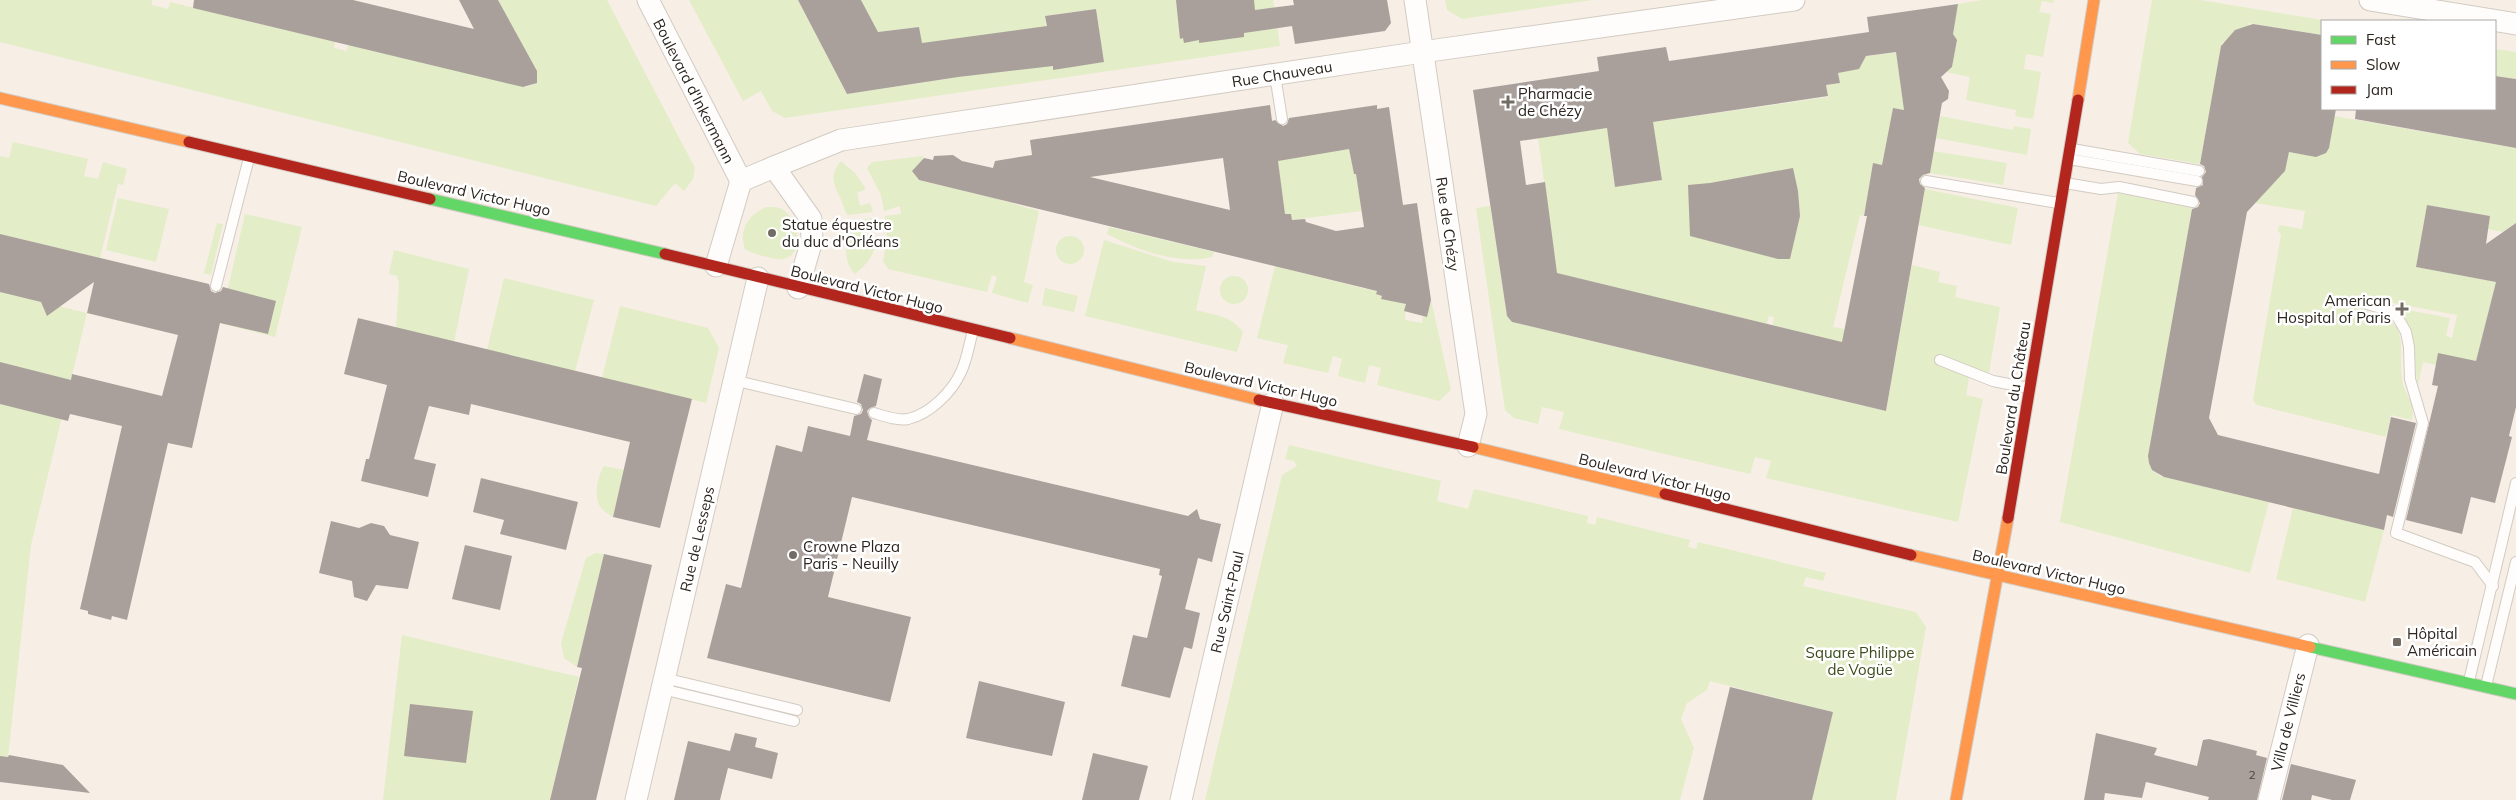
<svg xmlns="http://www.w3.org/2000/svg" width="2516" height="800" viewBox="0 0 2516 800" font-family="Mulish,sans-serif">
<rect width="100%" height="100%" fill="#f7efe6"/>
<!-- green -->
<g fill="#e3edc7" fill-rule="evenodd">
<path d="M 0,0 L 152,0 L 152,5 L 168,9 L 170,2 L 335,42 L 334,48 L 347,51 L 348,45 L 527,87 L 536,83 L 537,73 L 498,0 L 607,0 L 695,168 L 693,179 L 684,191 L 675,183 L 656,206 L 0,42 Z"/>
<path d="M 689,0 L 798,0 L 847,94 L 927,82 L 919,27 L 878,32 L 861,0 L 1273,0 L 1280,46 L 785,118 L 772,111 L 761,91 L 743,101 ZM 1096,9 L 1104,62 L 1054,69 L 1045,16 Z"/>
<path d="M 1445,0 L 1592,0 L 1462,19 L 1447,10 Z"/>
<path d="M 1982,0 L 2054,0 L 2053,3 L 2042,1 L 2039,12 L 2051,14 L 2043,57 L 2026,54 L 2024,69 L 2041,72 L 2033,119 L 2015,116 L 2016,110 L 1966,100 L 1970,77 L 1946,72 L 1952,67 L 1957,40 L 1953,34 L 1952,5 Z"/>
<path d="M 2152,0 L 2200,0 L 2328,21 L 2322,21 L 2322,35 L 2249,23 L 2248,28 L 2235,30 L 2226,43 L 2222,42 L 2200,164 L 2140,154 L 2128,143 Z"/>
<path d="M 2495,49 L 2516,52 L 2516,79 L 2495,76 Z"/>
<path d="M 1896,52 L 1904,110 L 1893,108 L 1882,165 L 1873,164 L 1864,216 L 1860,215 L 1833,327 L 1899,338 L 1912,265 L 1940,272 L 1938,282 L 1957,286 L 1955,297 L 2000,307 L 1989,373 L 1971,367 L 1966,395 L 1983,399 L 1958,522 L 1766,478 L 1771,461 L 1755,457 L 1750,474 L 1559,429 L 1564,412 L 1542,407 L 1538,424 L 1514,418 L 1505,410 L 1476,208 L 1490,206 L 1507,316 L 1512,322 L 1886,411 L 1897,350 L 1841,342 L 1773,325 L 1774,317 L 1769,316 L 1767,324 L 1552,272 L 1555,259 L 1538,138 L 1607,128 L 1615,187 L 1662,180 L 1660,164 L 1635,167 L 1647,123 L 1828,97 L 1826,85 L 1840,83 L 1837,66 L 1856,70 L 1862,64 L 1861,57 Z"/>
<path d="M 1940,116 L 2013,130 L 2014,126 L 2031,129 L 2027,155 L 1936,138 Z"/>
<path d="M 2334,116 L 2516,148 L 2516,223 L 2503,232 L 2488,229 L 2490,216 L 2427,205 L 2416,267 L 2486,280 L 2498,274 L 2476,361 L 2436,365 L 2423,362 L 2418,385 C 2412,354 2421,334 2397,308 L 2450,318 L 2446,336 L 2452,338 L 2457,315 L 2367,298 L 2365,311 C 2412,321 2398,343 2402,379 C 2404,396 2416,401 2412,420 L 2391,415 L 2386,437 L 2257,405 L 2253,400 L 2281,235 L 2278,231 L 2279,225 L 2302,229 L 2305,211 L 2249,202 L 2283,174 L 2289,152 C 2332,159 2328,157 2334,116 Z"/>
<path d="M 13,142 L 88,159 L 84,176 L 98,179 L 103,162 L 127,169 L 123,185 L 118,184 L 100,258 L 0,234 L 0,156 L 9,158 Z"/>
<path d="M 1349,147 L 1354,174 L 1356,174 L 1362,211 L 1292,220 L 1291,214 L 1285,214 L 1277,158 Z"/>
<path d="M 1933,151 L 2007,163 L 2003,185 L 1930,173 Z"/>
<path d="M 923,156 L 921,165 L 914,169 L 918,180 L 986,196 L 1039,211 L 1024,282 L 1033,285 L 1028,303 L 992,293 L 997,277 L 992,275 L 987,292 L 888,269 L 883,261 L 887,239 L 885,216 L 901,214 L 900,206 L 884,211 L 881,195 L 867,168 L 872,162 Z"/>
<path d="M 841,161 L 855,173 L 866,189 L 857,193 L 860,206 L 870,203 L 873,212 L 848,215 L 846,213 C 841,193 824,180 841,161 Z"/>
<path d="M 1925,189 L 2018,208 L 2011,245 L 1918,225 Z"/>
<path d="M 2118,193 L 2192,208 L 2148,459 L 2152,470 L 2160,476 L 2269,502 L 2250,573 L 2060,522 Z"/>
<path d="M 118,198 L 169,209 L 156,262 L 106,250 Z"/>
<path d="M 766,207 C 771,207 778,207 782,209 C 797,217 806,251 786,258 C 780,261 773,258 767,257 C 758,255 752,253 745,249 C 738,230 749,214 766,207 Z"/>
<path d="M 245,214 L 302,227 L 275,337 L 220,323 Z"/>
<path d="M 873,218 L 875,224 L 864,225 L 864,240 L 875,241 C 874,258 867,263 855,274 C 841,259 848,243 848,224 L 852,221 Z"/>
<path d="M 217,223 L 223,224 L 211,275 L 204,273 Z"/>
<path d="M 1109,227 L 1214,252 L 1212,257 C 1177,265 1138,250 1107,234 Z"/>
<circle cx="1070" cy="250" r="14"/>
<path d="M 1104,240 L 1173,262 L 1206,266 L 1196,310 C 1214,315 1232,316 1243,332 L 1237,352 L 1085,316 Z"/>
<path d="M 394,250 L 469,269 L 454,342 L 396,328 L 399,283 L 397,276 L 389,274 Z"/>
<path d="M 1275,266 L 1366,289 L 1367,286 L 1377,288 L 1376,294 L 1382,296 L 1382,299 L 1406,304 L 1405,320 L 1422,323 L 1423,316 L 1427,317 L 1431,300 L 1451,390 L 1439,401 L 1377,385 L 1381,368 L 1369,365 L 1365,383 L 1338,376 L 1342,359 L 1333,356 L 1328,373 L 1283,363 L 1288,345 L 1257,338 Z"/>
<circle cx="1234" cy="290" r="14"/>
<path d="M 504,278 L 594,300 L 575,371 L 487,350 Z"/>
<path d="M 1045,288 L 1078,296 L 1074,312 L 1042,305 Z"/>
<path d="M 0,292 L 43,302 L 51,311 L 58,306 L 87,313 L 31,545 L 8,757 L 0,756 Z"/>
<path d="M 620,306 L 708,328 L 719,348 L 706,403 L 602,378 Z"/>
<path d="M 1289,445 L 1441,481 L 1437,501 L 1468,509 L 1474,489 L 1588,516 L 1587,523 L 1595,525 L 1597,517 L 1690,540 L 1688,547 L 1696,549 L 1698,542 L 1826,573 L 1823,581 L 1806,577 L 1803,586 L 1916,612 L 1926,627 L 1896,800 L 1812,800 L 1833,712 L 1710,681 L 1707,690 L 1687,703 L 1681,719 L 1694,748 L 1680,800 L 1205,800 L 1282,475 L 1297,466 L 1294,461 L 1285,459 Z"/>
<path d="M 604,466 L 624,470 L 613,517 C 608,514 603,511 600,506 C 593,497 598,475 604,466 Z"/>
<path d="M 2293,508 L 2384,530 L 2365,602 L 2276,579 Z"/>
<path d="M 595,553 L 604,554 L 577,667 L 564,658 L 561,643 L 586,558 Z"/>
<path d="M 402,635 L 579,677 L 550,800 L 383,800 Z"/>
</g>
<!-- building -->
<g fill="#a9a09c" fill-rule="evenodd">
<path d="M 194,0 L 353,0 L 474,29 L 459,0 L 498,0 L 537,71 L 537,83 L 523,87 L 193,8 Z"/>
<path d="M 798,0 L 861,0 L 878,32 L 919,27 L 922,43 L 1047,26 L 1045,16 L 1096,9 L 1104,62 L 1053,70 L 1053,66 L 958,77 L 847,94 Z"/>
<path d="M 1176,0 L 1254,0 L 1255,10 L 1294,5 L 1293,0 L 1387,0 L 1391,23 L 1385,31 L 1295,44 L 1292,26 L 1244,33 L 1244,37 L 1199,43 L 1199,40 L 1184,43 L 1183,38 L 1180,39 Z"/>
<path d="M 1958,4 L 1953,34 L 1957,40 L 1952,67 L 1941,77 L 1949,91 L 1948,99 L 1942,103 L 1930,173 L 1923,175 L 1919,179 L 1920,184 L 1925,188 L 1886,411 L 1512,322 L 1507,316 L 1473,90 L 1599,71 L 1597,57 L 1666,47 L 1669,61 L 1869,32 L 1867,17 ZM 1896,52 L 1904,110 L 1893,108 L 1882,165 L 1873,163 L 1864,216 L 1867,216 L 1842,342 L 1557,273 L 1545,182 L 1526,185 L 1520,141 L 1607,128 L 1615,187 L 1662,180 L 1653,122 L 1828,96 L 1826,85 L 1840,83 L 1838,73 L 1859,69 L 1866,56 Z"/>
<path d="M 2253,24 L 2322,35 L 2322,109 L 2336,109 L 2329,148 L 2326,153 L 2316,157 L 2289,152 L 2285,171 L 2247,212 L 2209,418 L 2218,435 L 2379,474 L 2391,417 L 2416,423 L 2393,517 L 2387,515 L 2384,530 L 2164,477 L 2152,470 L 2149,463 L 2148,456 L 2192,209 L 2198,207 L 2200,203 L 2195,195 L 2196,188 L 2203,185 L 2202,177 L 2206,172 L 2204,166 L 2200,164 L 2221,46 L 2235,30 Z"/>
<path d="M 2495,76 L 2516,79 L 2516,148 L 2355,119 L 2356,109 L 2495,109 Z"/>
<path d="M 1270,105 L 1272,121 L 1275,120 L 1283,126 L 1287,124 L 1289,118 L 1377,105 L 1377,109 L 1389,107 L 1403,205 L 1417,203 L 1431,300 L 1427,317 L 1404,311 L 1406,304 L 1381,299 L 1382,296 L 1376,294 L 1377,291 L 919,180 L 912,171 L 924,158 L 933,160 L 934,156 L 953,155 L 962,161 L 993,168 L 995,161 L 1032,155 L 1030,140 ZM 1349,149 L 1354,174 L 1356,174 L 1364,227 L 1336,231 L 1306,222 L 1305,219 L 1292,220 L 1291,214 L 1285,214 L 1278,161 ZM 1223,158 L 1230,210 L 1090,177 Z"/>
<path d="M 1793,168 L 1798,191 L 1800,216 L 1790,259 L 1778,259 L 1690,236 L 1688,185 L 1710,183 Z"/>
<path d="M 2427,205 L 2490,216 L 2486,244 L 2516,223 L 2516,407 L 2509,436 L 2512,437 L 2495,503 L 2471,497 L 2462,534 L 2406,520 L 2438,386 L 2432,385 L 2438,353 L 2476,361 L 2496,282 L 2416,267 Z"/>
<path d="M 0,234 L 209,284 L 211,291 L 215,293 L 221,291 L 223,287 L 276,301 L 268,334 L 220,323 L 192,448 L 168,443 L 127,620 L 112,616 L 111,620 L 88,614 L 88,611 L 80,609 L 122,426 L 70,414 L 68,421 L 0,404 L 0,362 L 71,380 L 72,374 L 162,396 L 178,335 L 87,313 L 94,282 L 47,316 L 41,302 L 0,292 Z"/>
<path d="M 358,318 L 692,399 L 660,528 L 613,517 L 630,442 L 471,404 L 469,415 L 429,406 L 414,459 L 436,464 L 428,497 L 361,481 L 366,459 L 369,459 L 387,385 L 344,374 Z"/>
<path d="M 864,374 L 882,379 L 876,406 L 870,408 L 867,411 L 869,417 L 872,420 L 867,440 L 1188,516 L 1197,509 L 1200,519 L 1221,524 L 1212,562 L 1198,558 L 1185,609 L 1200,613 L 1192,649 L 1184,647 L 1170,698 L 1121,686 L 1133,635 L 1147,638 L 1162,576 L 1159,575 L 1160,569 L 852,497 L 828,597 L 911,617 L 890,702 L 707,658 L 726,584 L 741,588 L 776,445 L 802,452 L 808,426 L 850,436 L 854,416 L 861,414 L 863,410 L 861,404 L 857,402 Z"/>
<path d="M 481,478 L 578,502 L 566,550 L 500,534 L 504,520 L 473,512 Z"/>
<path d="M 331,521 L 359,528 L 371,523 L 384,526 L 390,535 L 419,542 L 408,589 L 376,585 L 367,601 L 354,597 L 352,581 L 319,573 Z"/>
<path d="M 465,545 L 512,556 L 500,610 L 452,599 Z"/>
<path d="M 604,554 L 652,565 L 596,800 L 550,800 L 582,668 L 577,667 Z"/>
<path d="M 979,681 L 1065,702 L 1052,756 L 966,738 Z"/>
<path d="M 1730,687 L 1833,712 L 1812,800 L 1703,800 Z"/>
<path d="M 410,704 L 473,711 L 466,763 L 404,756 Z"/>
<path d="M 735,733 L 757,738 L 755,747 L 778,753 L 772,779 L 728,768 L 720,800 L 674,800 L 688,741 L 730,751 Z"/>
<path d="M 2096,733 L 2157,748 L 2154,755 L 2197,766 L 2203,740 L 2209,739 L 2257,751 L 2256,755 L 2267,758 L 2257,800 L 2208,800 L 2209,797 L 2146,782 L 2142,798 L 2105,793 L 2104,800 L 2084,800 Z"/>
<path d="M 1093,753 L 1148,766 L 1139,800 L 1082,800 Z"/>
<path d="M 9,755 L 63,765 L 90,793 L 0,782 L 0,756 L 8,757 Z"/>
<path d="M 2291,764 L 2356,780 L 2350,800 L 2332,800 L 2312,795 L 2311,800 L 2282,800 Z"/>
</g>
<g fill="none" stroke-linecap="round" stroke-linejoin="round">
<defs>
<g id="lane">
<path d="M 1275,75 L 1282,119"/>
<path d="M 2072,149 L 2199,171"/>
<path d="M 2069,159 L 2197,181"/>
<path d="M 1926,181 L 2058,203"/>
<path d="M 2065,183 L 2101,189 L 2119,187 L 2193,202"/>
<path d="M 216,286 L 249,158"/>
<path d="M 2367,304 L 2391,311 L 2398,318 L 2406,332 L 2409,347 L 2410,379 L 2423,423 L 2396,533 L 2475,562 L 2493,586"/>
<path d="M 1940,360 L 1993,381 L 2029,388"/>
<path d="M 733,380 L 856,409"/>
<path d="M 874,413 C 884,416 897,421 908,419 C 930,414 952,392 961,372 C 967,360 969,344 973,331"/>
<path d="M 664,678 L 797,710"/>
<path d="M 2469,681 L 2516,483"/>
<path d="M 2486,686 L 2516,562"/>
<path d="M 662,689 L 794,721"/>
</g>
<g id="street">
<path d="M 648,0 L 741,181"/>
<path d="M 1415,0 L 1476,414 L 1468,446"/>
<path d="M 2370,0 L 2516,24"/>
<path d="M 774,167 L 841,140 L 1422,52 L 1794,0"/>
<path d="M 741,181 L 774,167 L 811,219 L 812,240 L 798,288"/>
<path d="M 716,266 L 741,181"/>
<path d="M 636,800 L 758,278"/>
<path d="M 1181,800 L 1273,403"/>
<path d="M 2269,800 L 2308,645"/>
</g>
<g id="fast">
<path d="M 430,199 L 665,254"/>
<path d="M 2310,647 L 2516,694"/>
</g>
<g id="slow">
<path d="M 0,98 L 189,142"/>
<path d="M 2078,100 L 2094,0"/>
<path d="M 1010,338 L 1259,400"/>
<path d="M 1473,447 L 1665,494"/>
<path d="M 1911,555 L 2310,647"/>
<path d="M 1956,800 L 2008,518"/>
</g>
<g id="jam">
<path d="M 189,142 L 430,199"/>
<path d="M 665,254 L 1010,338"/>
<path d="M 1259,400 L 1473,447"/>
<path d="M 1665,494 L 1911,555"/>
<path d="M 2008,518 L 2078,100"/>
</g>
</defs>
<!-- lane casing -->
<use href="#lane" stroke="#d2cbc3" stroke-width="12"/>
<!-- street casing -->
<use href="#street" stroke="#d2cbc3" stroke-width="23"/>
<!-- fast casing -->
<use href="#fast" stroke="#d2cbc3" stroke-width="13"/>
<!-- slow casing -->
<use href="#slow" stroke="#d2cbc3" stroke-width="13"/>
<!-- jam casing -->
<use href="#jam" stroke="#d2cbc3" stroke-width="13"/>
<!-- lane -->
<use href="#lane" stroke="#fefdfb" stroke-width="10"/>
<!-- street -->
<use href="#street" stroke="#fefdfb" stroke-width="21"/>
<!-- fast -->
<use href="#fast" stroke="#63d668" stroke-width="11"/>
<!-- slow -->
<use href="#slow" stroke="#ff974d" stroke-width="11"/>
<!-- jam -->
<use href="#jam" stroke="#b3261e" stroke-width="11"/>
</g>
<!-- markers -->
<g fill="#736c64" stroke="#fff" stroke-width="2">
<path d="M1505.5 94.5h5v5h5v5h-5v5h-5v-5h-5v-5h5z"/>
<circle cx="772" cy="233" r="5"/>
<path d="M2399.5 301.5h5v5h5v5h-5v5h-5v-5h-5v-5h5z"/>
<circle cx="793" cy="555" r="5"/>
<rect x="2392" y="637" width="10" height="10" rx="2.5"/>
</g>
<g text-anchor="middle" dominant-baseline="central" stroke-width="5" stroke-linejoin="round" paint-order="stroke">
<!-- number labels -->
<g font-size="12" fill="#4b443e">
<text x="2252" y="774">2</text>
</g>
<!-- street labels -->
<g font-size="15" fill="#2c251e" stroke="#fff">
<text transform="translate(1282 74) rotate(-9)">Rue Chauveau</text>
<text transform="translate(694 91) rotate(63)">Boulevard d'Inkermann</text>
<text transform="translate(474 193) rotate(13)">Boulevard Victor Hugo</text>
<text transform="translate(1448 224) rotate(82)">Rue de Chézy</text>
<text transform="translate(867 289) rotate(14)">Boulevard Victor Hugo</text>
<text transform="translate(1261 384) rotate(13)">Boulevard Victor Hugo</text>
<text transform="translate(2013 398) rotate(-81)">Boulevard du Château</text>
<text transform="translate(1655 477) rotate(14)">Boulevard Victor Hugo</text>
<text transform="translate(697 539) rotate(-77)">Rue de Lesseps</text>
<text transform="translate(2049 572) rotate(13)">Boulevard Victor Hugo</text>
<text transform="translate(1227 602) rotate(-77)">Rue Saint-Paul</text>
<text transform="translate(2288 722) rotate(-76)">Villa de Villiers</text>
</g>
<!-- poi labels -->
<g font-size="15" fill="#2c251e" stroke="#fff" text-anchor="start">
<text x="1518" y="93">Pharmacie<tspan x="1518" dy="17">de Chézy</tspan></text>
<text x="782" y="224">Statue équestre<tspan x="782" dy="17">du duc d'Orléans</tspan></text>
<text x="2391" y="300" text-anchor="end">American<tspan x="2391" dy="17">Hospital of Paris</tspan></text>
<text x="803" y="546">Crowne Plaza<tspan x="803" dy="17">Paris - Neuilly</tspan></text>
<text x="2407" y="633">Hôpital<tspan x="2407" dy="17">Américain</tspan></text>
</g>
<!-- park labels -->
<g font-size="15" fill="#3a4c19" stroke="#fff">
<text x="1860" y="652">Square Philippe<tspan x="1860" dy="17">de Vogüe</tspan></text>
</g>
</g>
<!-- legend -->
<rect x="2321" y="20" width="175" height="90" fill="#ffffff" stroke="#aba8a5"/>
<rect x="2331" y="36" width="25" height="8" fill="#63d668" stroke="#aba8a5"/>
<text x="2366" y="45" font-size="15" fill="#2c251e">Fast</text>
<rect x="2331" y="61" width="25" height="8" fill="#ff974d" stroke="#aba8a5"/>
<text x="2366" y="70" font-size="15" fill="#2c251e">Slow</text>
<rect x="2331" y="86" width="25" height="8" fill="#b3261e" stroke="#aba8a5"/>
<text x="2366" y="95" font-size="15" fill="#2c251e">Jam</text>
</svg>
